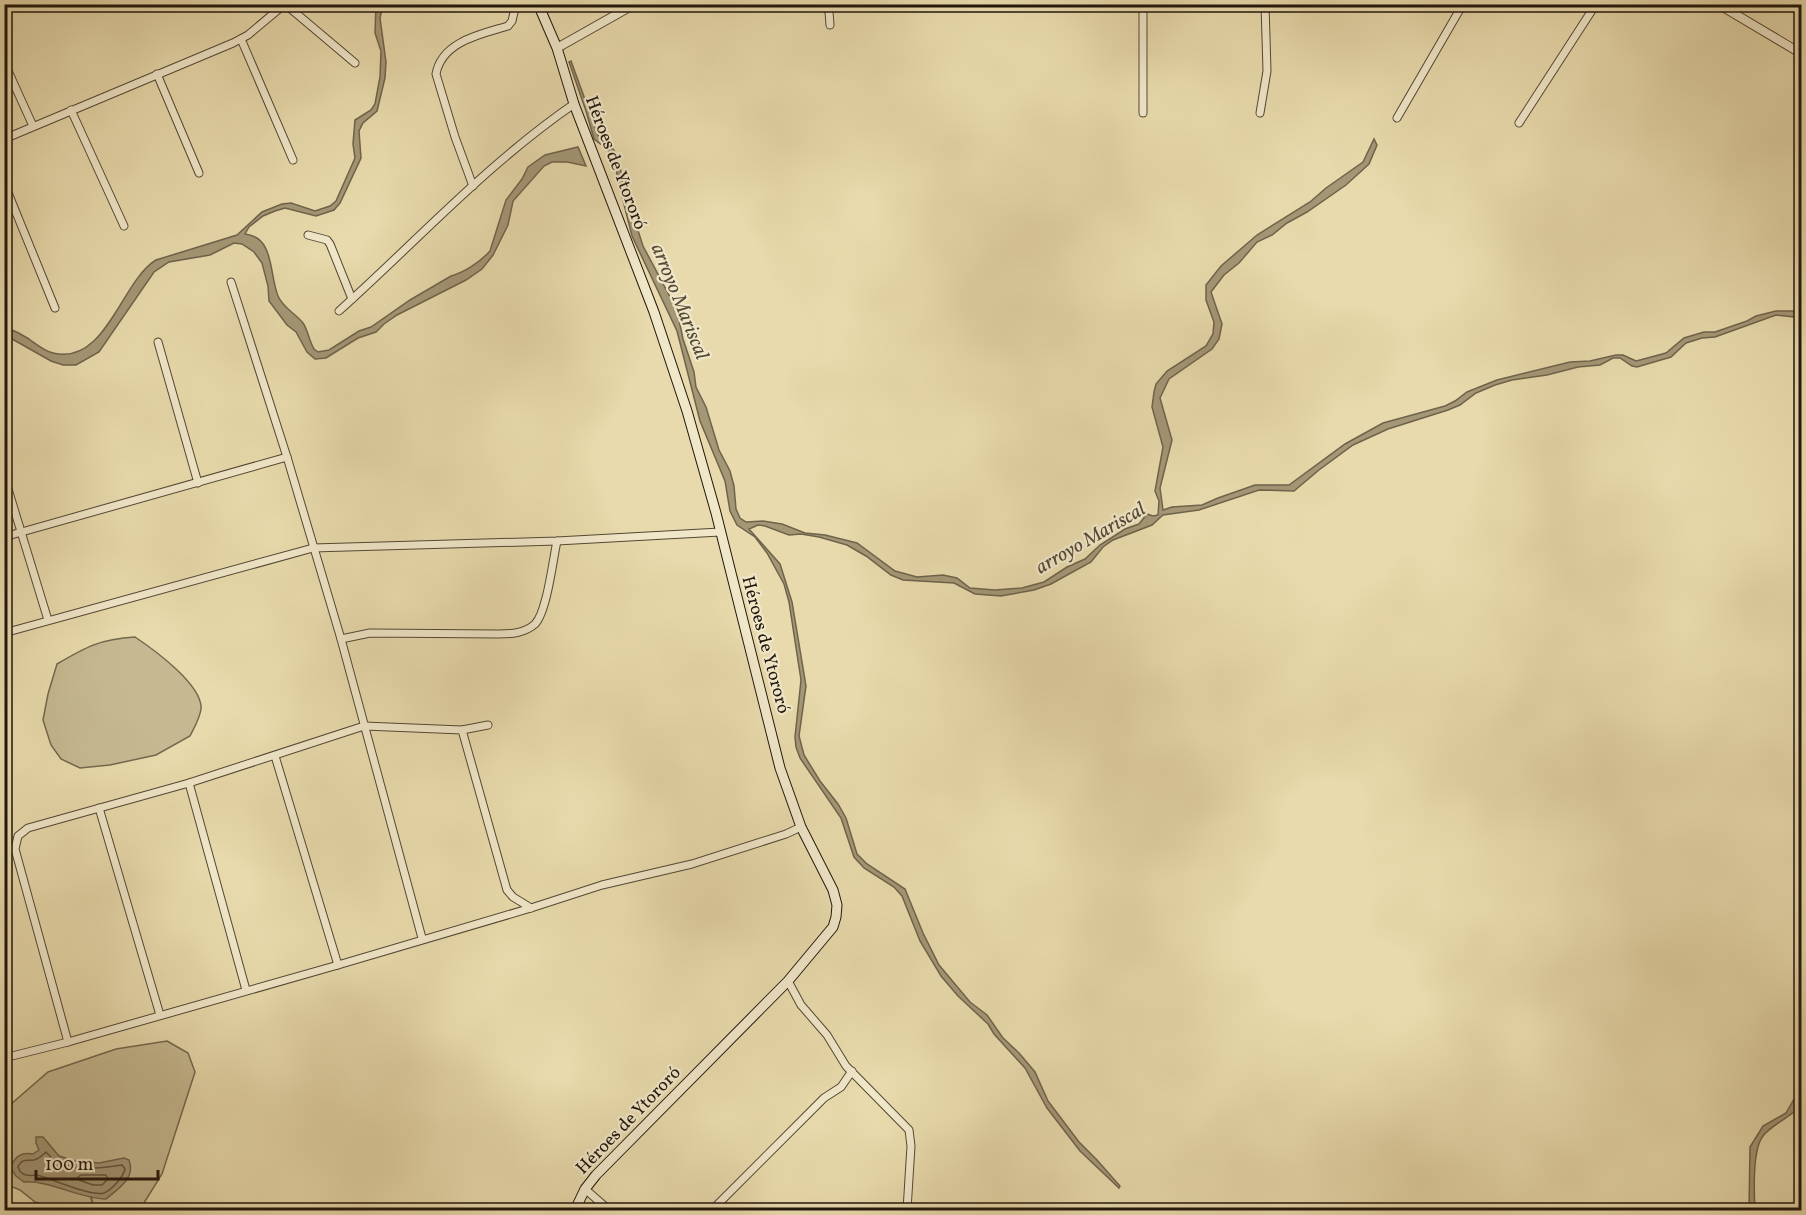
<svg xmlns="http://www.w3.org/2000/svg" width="1806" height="1215" viewBox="0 0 1806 1215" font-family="Vollkorn,serif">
<rect width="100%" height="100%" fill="#e8daac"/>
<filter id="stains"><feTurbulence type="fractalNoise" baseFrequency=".00333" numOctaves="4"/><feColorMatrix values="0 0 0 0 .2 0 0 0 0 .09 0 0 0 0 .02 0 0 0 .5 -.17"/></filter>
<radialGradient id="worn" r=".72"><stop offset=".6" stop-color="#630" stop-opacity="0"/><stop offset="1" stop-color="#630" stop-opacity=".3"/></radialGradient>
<!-- green -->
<g fill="#c6b991" stroke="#73684e" stroke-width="1.5">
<path d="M 135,637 C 153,649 203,685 201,709 C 200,718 194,728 190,736 L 156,755 L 110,765 L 80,768 L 61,759 L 51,745 L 43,720 L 48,694 L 57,664 C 86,647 100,639 135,637 Z"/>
<path d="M 167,1041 L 188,1053 L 195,1072 L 162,1174 L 144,1203 L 133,1210 L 67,1210 L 35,1202 L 20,1190 L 10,1186 L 5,1177 L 5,1115 L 10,1105 L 48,1072 L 116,1049 Z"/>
</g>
<!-- water -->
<g fill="#a49776" stroke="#6f634c" stroke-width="1.5">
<path d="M 376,5 L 383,5 L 380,18 L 386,62 L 385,78 L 377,111 L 363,123 L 359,131 L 361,158 L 340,203 L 334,210 L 316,216 L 285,208 L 275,211 L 263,216 L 249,227 L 245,234 C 275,237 269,275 278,296 C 283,308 295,313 303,323 C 308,330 309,341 314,349 L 318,352 L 329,350 L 359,331 L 371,327 L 410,300 L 451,276 C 465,272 480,262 490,251 L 506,200 L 522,179 L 528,167 L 545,155 L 578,147 L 586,166 L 567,162 L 552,162 L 544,166 L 513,201 L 508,225 L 493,255 L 482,269 L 466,280 L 397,315 L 384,324 L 376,332 L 358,338 L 326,358 L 315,359 L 307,352 L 296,332 L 287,325 L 269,301 L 268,286 L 262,263 L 254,252 L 242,244 L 234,243 L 210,255 L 169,262 L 154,272 L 99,352 L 76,365 L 63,365 L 51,361 L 5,335 L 5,327 C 13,330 21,334 29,339 C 36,344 44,351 53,353 C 106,366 121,281 156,260 L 237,235 L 262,212 L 282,204 L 291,203 L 315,211 L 330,206 L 336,201 L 355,158 L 353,144 L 355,120 L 371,110 L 375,104 L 380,77 L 381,51 L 375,33 Z"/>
<path d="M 571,61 L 598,135 L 609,143 L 617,155 L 626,193 L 643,246 L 677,310 L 683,339 L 694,372 L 696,387 L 706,407 L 719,450 L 730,471 L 734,486 L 736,509 L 740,518 L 746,522 L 763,521 L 782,524 L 805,533 L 825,535 L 857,543 L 895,571 L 917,577 L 943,575 L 957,578 L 970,588 L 995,590 L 1022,588 L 1044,582 L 1067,567 L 1085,559 L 1100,545 L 1125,529 L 1139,524 L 1147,514 L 1153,516 L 1158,515 L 1159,501 L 1155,491 L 1163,447 L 1152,407 L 1154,392 L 1156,384 L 1167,371 L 1206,346 L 1213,334 L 1214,322 L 1206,300 L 1206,285 L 1221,266 L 1257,235 L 1310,202 L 1326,188 L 1363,162 L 1374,139 L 1377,145 L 1369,164 L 1346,185 L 1307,212 L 1287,223 L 1272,235 L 1257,242 L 1239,263 L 1224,275 L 1211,292 L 1222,324 L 1219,339 L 1212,349 L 1169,379 L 1160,398 L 1172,440 L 1160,488 L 1163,510 L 1172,507 L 1202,505 L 1218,498 L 1255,485 L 1289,485 L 1345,444 L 1383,423 L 1445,406 L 1455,401 L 1467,392 L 1497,380 L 1570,362 L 1590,361 L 1616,355 L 1623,355 L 1636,361 L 1640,360 L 1666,353 L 1684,338 L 1704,332 L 1715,332 L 1747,321 L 1756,316 L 1776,311 L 1801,311 L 1801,315 L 1794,317 L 1776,315 L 1715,337 L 1702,338 L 1686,343 L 1671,357 L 1637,367 L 1632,366 L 1620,358 L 1613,358 L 1600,365 L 1578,367 L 1547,375 L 1512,380 L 1495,385 L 1476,393 L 1460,405 L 1448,410 L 1388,429 L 1353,445 L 1319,470 L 1294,491 L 1259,490 L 1199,510 L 1163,515 L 1152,525 L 1113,540 L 1103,547 L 1091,562 L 1051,584 L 1034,590 L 1001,596 L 975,594 L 954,583 L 903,580 L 891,575 L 866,556 L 847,545 L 819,537 L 801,534 L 789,535 L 765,526 L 758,525 L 749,529 L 780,564 L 792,602 L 806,686 L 799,736 L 804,755 L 820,781 L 838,804 L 846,818 L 857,854 L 867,864 L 905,889 L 923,933 L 939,965 L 970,1002 L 987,1015 L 1003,1038 L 1019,1053 L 1035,1072 L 1048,1101 L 1079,1142 L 1097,1160 L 1120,1186 L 1119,1188 L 1080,1151 L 1047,1108 L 1025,1068 L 994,1034 L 988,1024 L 958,996 L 941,976 L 920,941 L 902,896 L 894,887 L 864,868 L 854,857 L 841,818 L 800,758 L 796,747 L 795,737 L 801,680 L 789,602 L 784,584 L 767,553 L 755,537 L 737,525 L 730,511 L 725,481 L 700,421 L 677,331 L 632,236 L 617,177 L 616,161 L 607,149 L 594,139 L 586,111 L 569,62 Z"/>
<path d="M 1801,1087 L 1800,1107 C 1791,1116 1769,1127 1763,1136 C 1752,1150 1754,1192 1755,1210 L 1749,1210 L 1750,1147 L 1763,1126 L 1786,1113 Z"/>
<path d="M 36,1137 L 43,1137 L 59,1156 L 75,1161 L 99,1163 L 124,1158 L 129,1160 C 136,1178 119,1188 106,1199 C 77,1198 50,1180 24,1182 L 16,1176 L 10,1167 C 16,1156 21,1152 33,1154 L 39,1150 L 36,1143 Z"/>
</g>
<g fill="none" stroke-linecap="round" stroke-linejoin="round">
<!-- shore -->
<g stroke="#625641" stroke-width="1.5">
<path d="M 46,1152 C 49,1155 53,1160 57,1162 C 76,1172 102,1168 122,1165 L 125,1169 C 123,1177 113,1189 104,1193 C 93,1197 54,1180 41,1176 C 35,1174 28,1177 23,1174 C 20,1172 19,1170 18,1167 C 22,1158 26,1161 34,1160 C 38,1159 43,1155 46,1152 Z"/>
<path d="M 81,1175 L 106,1175 L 108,1179 L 102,1185 L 93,1185 L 79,1180 L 78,1177 Z"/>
</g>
<!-- stream -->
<path stroke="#6f634c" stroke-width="2" d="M 91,1197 L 94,1210"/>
<defs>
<g id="minor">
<path d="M 285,4 L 355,63"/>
<path d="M 824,4 L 829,12 L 830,25"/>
<path d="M 241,39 L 293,160"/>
<path d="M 4,62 L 33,126"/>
<path d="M 157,74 L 199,173"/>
<path d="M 71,110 L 124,226"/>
<path d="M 1143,113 L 1143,4"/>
<path d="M 1260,113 L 1267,71 L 1265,4"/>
<path d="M 1397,118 L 1463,4"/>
<path d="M 1519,123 L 1596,4"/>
<path d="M 4,139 L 233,43 L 248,35 L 285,4"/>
<path d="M 4,183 L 55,308"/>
<path d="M 473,186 L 455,137 L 436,74 C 442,41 482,34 508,26 L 512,21 L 516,4"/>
<path d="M 308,235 L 327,240 L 330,244 L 352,299"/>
<path d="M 231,282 L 287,457 L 341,639 L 422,938"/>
<path d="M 339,311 C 417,241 488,163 574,104"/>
<path d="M 158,342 L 198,483"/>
<path d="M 4,476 L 48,620"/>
<path d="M 4,537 L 287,457"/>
<path d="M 4,633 L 313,548 L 557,541 L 720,532"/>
<path d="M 341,639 L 370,633 L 499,634 C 512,634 525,633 535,624 C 547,612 553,559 557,541"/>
<path d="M 462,730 L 507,890 L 513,897 L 531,908"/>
<path d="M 275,756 L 338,965"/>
<path d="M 189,783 L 246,990"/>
<path d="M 99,808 L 160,1015"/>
<path d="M 788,981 L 801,1005 L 827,1035 L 846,1066 L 909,1130 L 911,1146 L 907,1210"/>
<path d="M 68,1042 L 15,849 L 18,836 L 28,828 L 189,783 L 364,726 L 462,730 L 488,725"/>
<path d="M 4,1058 L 68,1042 L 338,965 L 531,908 L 602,885 L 692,864 L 786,834 L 801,827"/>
<path d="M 585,1189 L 609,1210"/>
<path d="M 712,1210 L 824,1098 L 841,1087 L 852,1071"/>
</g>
<g id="tertiary">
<path d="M 1718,4 L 1802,54"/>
<path d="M 557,48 L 635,4"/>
</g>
<path id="secondary" d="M 538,4 L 557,48 L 574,104 L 654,312 L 687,411 L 716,513 L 780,768 L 801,827 L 833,890 L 837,905 L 836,917 L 833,927 L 788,981 L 596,1175 L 585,1189 L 575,1210"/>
</defs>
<!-- minor casing -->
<use href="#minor" stroke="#524734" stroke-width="9"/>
<!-- tertiary casing -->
<use href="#tertiary" stroke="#524734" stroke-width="10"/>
<!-- secondary casing -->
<use href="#secondary" stroke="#20160c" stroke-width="11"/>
<!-- minor -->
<use href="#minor" stroke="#f0e7c9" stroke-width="7"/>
<!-- tertiary -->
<use href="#tertiary" stroke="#f0e7c9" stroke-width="8"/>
<!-- secondary -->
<use href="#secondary" stroke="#f0e7c9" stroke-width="9"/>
</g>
<g text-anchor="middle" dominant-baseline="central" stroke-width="4.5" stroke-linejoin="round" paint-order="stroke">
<!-- street labels -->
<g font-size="18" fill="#20160c" stroke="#f0e7c9">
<text transform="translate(615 163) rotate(69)">Héroes de Ytororó</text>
<text transform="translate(765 645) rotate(75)">Héroes de Ytororó</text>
<text transform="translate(629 1121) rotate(-46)">Héroes de Ytororó</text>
</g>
<!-- water labels -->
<g font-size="20" font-style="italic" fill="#554a36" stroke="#f0e7c9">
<text transform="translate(679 302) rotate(68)">arroyo Mariscal</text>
<text transform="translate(1091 539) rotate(-30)">arroyo Mariscal</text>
</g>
</g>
<!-- margin -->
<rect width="1806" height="1215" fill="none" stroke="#e8daac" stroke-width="24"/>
<rect x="6" y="6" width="1794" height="1203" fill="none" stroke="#20160c" stroke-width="3"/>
<rect x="12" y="12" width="1782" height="1191" fill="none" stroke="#20160c" stroke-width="1.5"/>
<!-- scale -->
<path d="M36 1170v9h122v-9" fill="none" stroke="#20160c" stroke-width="3"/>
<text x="45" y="1170" font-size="18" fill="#20160c" stroke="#f0e7c9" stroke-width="4.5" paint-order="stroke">100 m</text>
<rect width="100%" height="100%" filter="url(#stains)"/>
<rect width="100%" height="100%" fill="url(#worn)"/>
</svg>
